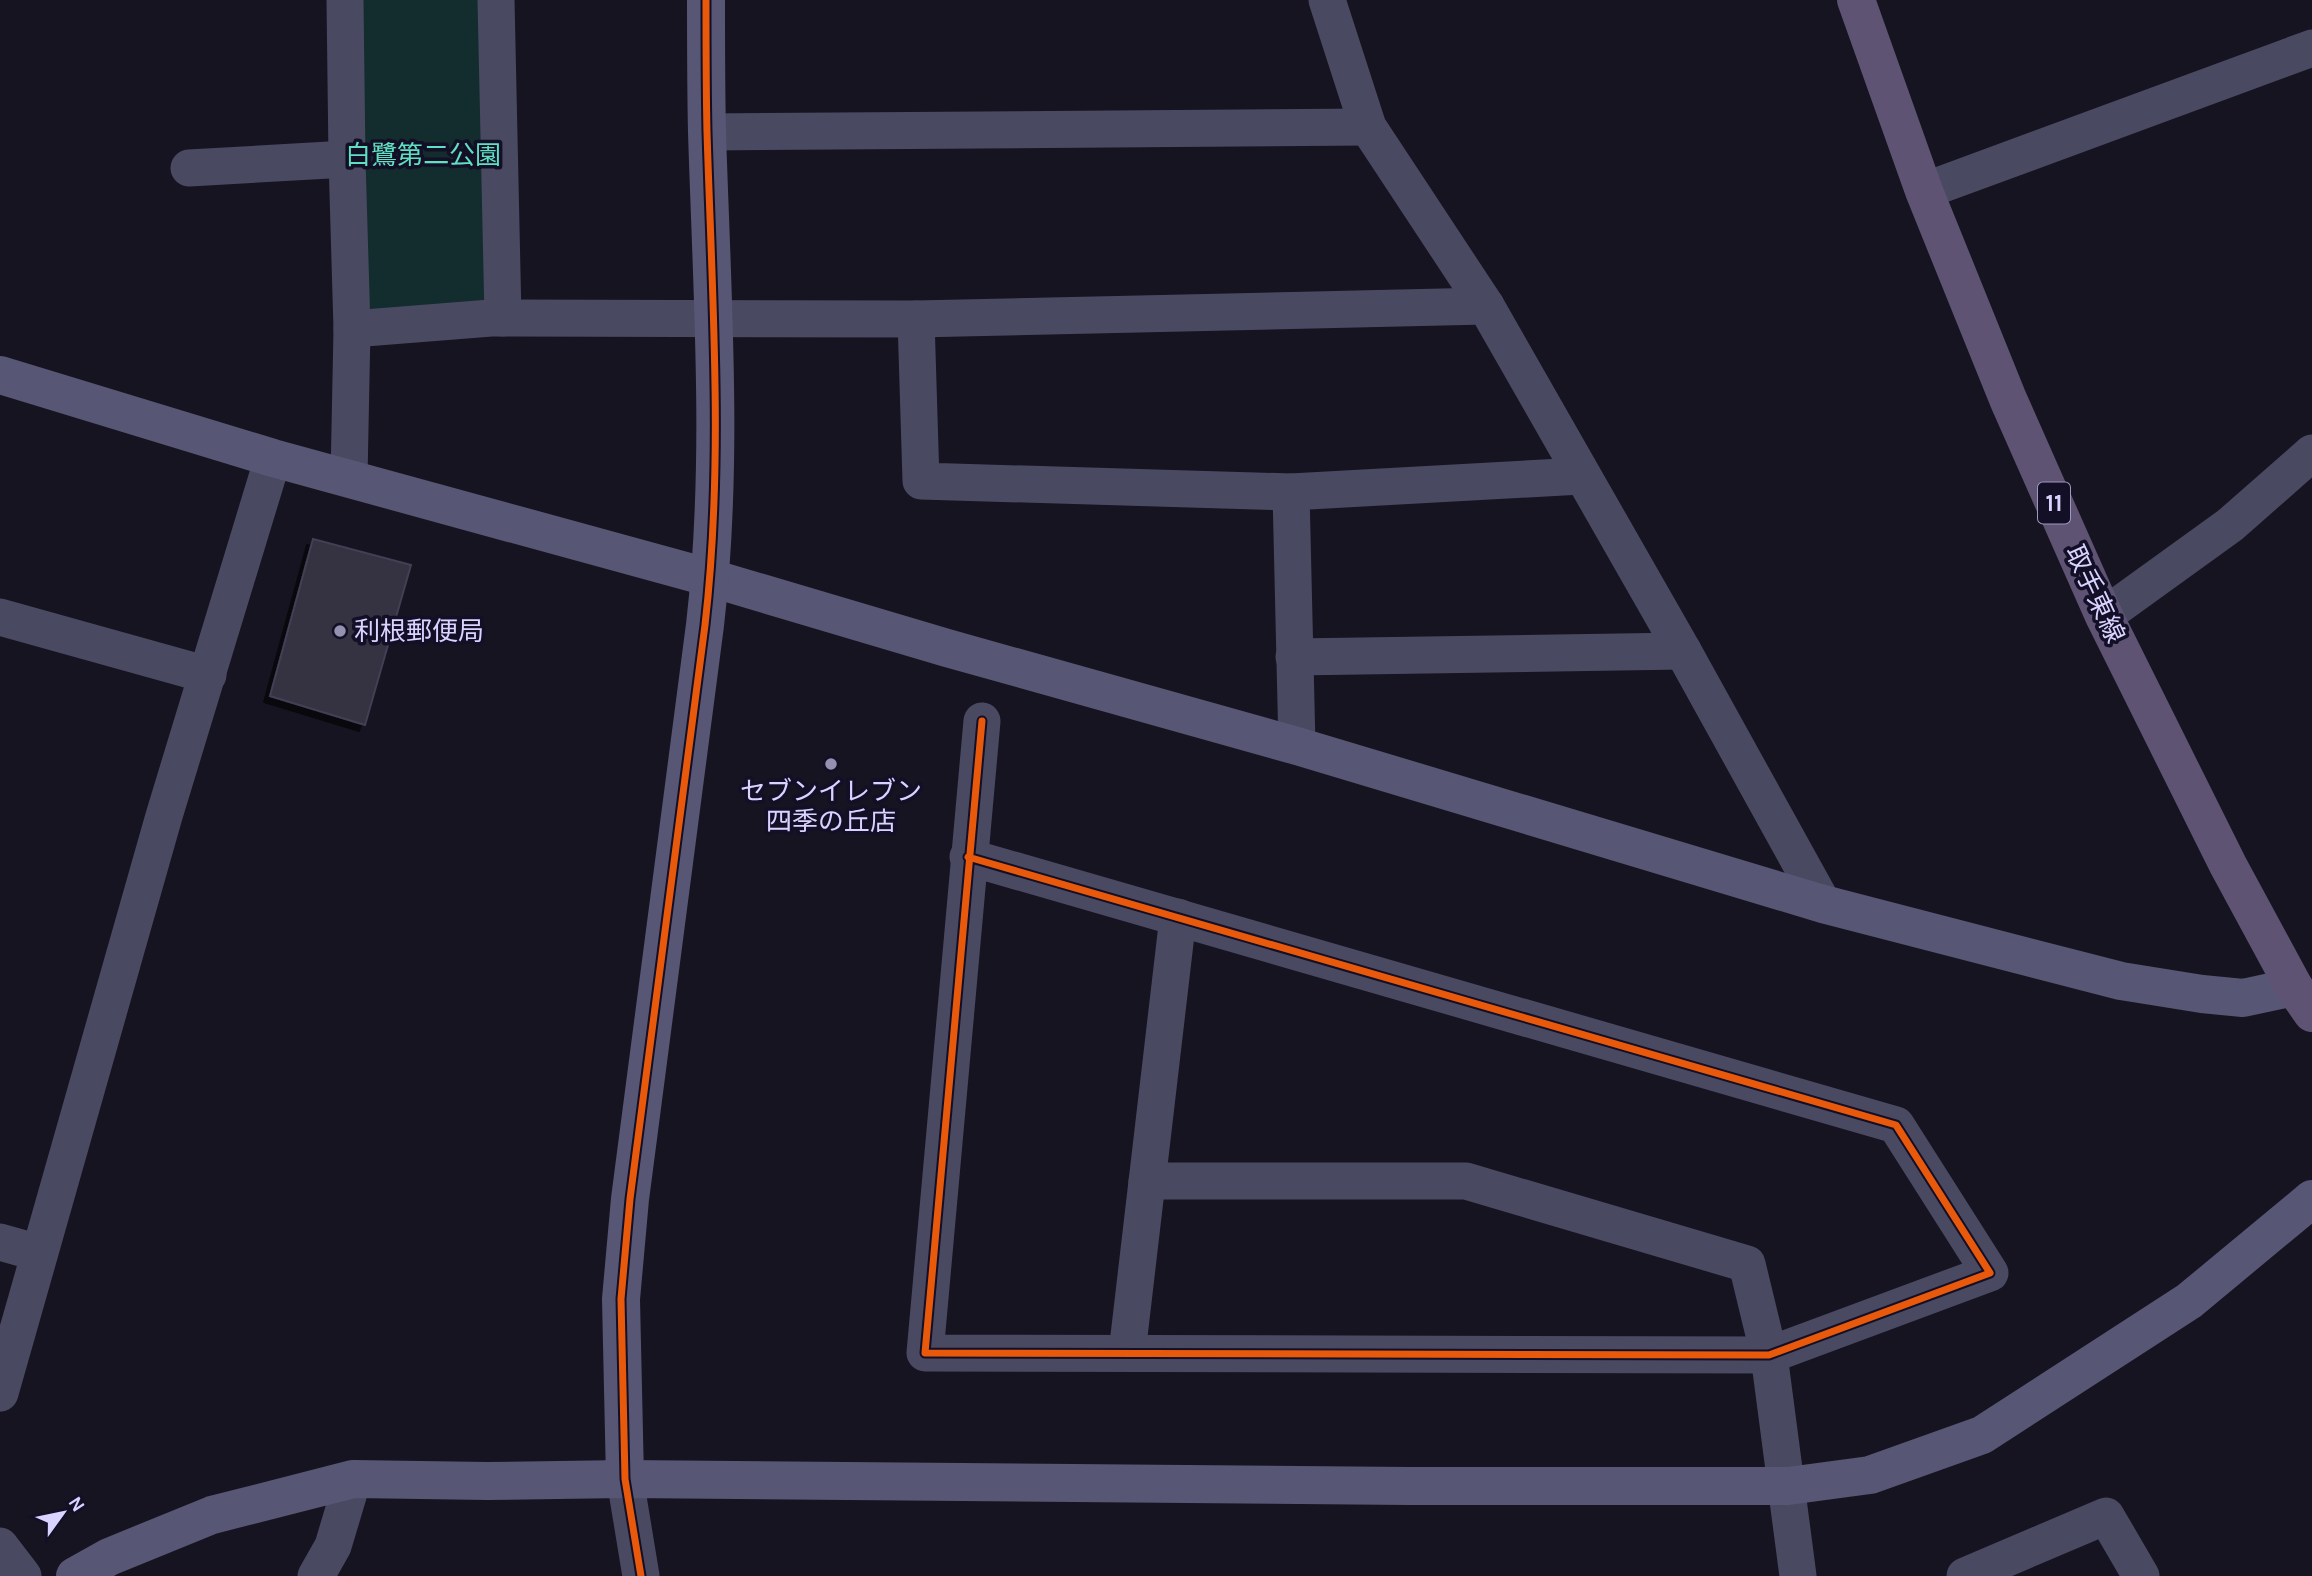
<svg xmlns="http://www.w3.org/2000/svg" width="2312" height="1576" viewBox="0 0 2312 1576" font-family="Karla,'Noto Sans JP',sans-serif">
<defs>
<filter id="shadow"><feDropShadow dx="-6" dy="6" stdDeviation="0" flood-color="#0009"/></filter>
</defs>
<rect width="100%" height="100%" fill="#161421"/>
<!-- green -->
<path fill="#132c2d" d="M 356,0 L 487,0 L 491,318 L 357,310 Z"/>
<!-- building -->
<path fill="#343243" stroke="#433f54" stroke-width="2" filter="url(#shadow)" d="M 313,539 L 411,565 L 365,725 L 270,696 Z"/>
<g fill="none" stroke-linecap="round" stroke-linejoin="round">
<!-- street -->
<g stroke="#4a4962" stroke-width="37">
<path d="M 345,0 L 347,159 L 352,329 L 349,478"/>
<path d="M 496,0 L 503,318"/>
<path d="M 1327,0 L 1368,127 L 1486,306 L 1683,651 L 1823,904"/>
<path d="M 707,132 L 1368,127"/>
<path d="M 189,168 L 347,159"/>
<path d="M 1924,191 L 2312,48"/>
<path d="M 916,319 L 921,481 L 1291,492 L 1581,476"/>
<path d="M 352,329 L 491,318 L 916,319 L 1486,306"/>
<path d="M 1291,492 L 1297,746"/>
<path d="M 2104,616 L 2230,525 L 2312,453"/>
<path d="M 0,617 L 208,675"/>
<path d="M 1294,657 L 1683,651"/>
<path d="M 968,857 L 1896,1125 L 1990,1273 L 1769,1355 L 925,1353 L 982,721"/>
<path d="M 1147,1181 L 1466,1181 L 1747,1264 L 1769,1355 L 1798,1576"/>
<path d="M 0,1242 L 39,1253"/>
<path d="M 1127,1353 L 1178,917"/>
<path d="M 0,1393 L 164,816 L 273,458"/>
<path d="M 625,1479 L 641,1576"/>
<path d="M 0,1546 L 23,1576"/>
<path d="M 316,1576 L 333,1546 L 353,1479"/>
<path d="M 1965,1576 L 2106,1516 L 2141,1576"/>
</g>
<!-- secondary -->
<g stroke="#575674" stroke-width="38">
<path d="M 0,375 L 273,458 L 711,578 L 947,648 L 1297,746 L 1823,904 L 2121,981 L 2202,994 L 2243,998 L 2294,987"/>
<path d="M 625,1479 L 621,1299 L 630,1199 L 705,625 C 724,461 712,297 707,132 C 706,88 706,44 706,0"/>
<path d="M 75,1576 L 109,1557 L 212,1515 L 353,1479 L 488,1481 L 625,1479 L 1409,1486 L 1788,1486 L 1870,1475 L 1982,1435 L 2189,1301 L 2312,1199"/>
</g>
<!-- primary -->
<path stroke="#5e5373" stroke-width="38" d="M 1856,0 L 1924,191 L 2008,399 L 2104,616 L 2228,865 L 2294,987 L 2312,1013"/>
<defs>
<g id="cycleway">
<path d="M 968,857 L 1896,1125 L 1990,1273 L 1769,1355 L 925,1353 L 982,721"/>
<path d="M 641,1576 L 625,1479 L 621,1299 L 630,1199 L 705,625 C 724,461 712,297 707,132 C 706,88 706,44 706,0"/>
</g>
</defs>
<!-- cycleway casing -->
<use href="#cycleway" stroke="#130f26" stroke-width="11"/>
<!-- cycleway -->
<use href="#cycleway" stroke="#e8590c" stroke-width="7"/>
</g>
<!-- markers -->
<g fill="#9591b1" stroke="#130f26" stroke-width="2.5">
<circle cx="340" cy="631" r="7"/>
<circle cx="831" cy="764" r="7"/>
</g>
<g text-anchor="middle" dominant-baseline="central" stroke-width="7" stroke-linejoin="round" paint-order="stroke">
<!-- shield labels -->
<rect fill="#130f26" stroke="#9e99be" stroke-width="2" x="2038" y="482.5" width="32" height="41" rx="5"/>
<g font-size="24" font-weight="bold" fill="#d9d4ff">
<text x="2054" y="503">11</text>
</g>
<!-- park labels -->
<g font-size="26" fill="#5fe0c0" stroke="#130f26">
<text x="423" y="155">白鷺第二公園</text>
</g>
<!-- street labels -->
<g font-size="26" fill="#d9d4ff" stroke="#130f26">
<text transform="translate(2095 594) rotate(65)">取手東線</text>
</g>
<!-- poi labels -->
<g font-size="26" fill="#d9d4ff" stroke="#130f26" text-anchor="start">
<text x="354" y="631">利根郵便局</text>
<text x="831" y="791" text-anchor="middle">セブンイレブン<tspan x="831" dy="30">四季の丘店</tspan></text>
</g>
</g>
<!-- north arrow -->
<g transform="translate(63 1513) rotate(57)" stroke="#130f26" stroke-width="5" paint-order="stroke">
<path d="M0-5L12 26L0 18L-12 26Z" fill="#d9d4ff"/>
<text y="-10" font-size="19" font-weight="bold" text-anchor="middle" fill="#d9d4ff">N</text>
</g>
</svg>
